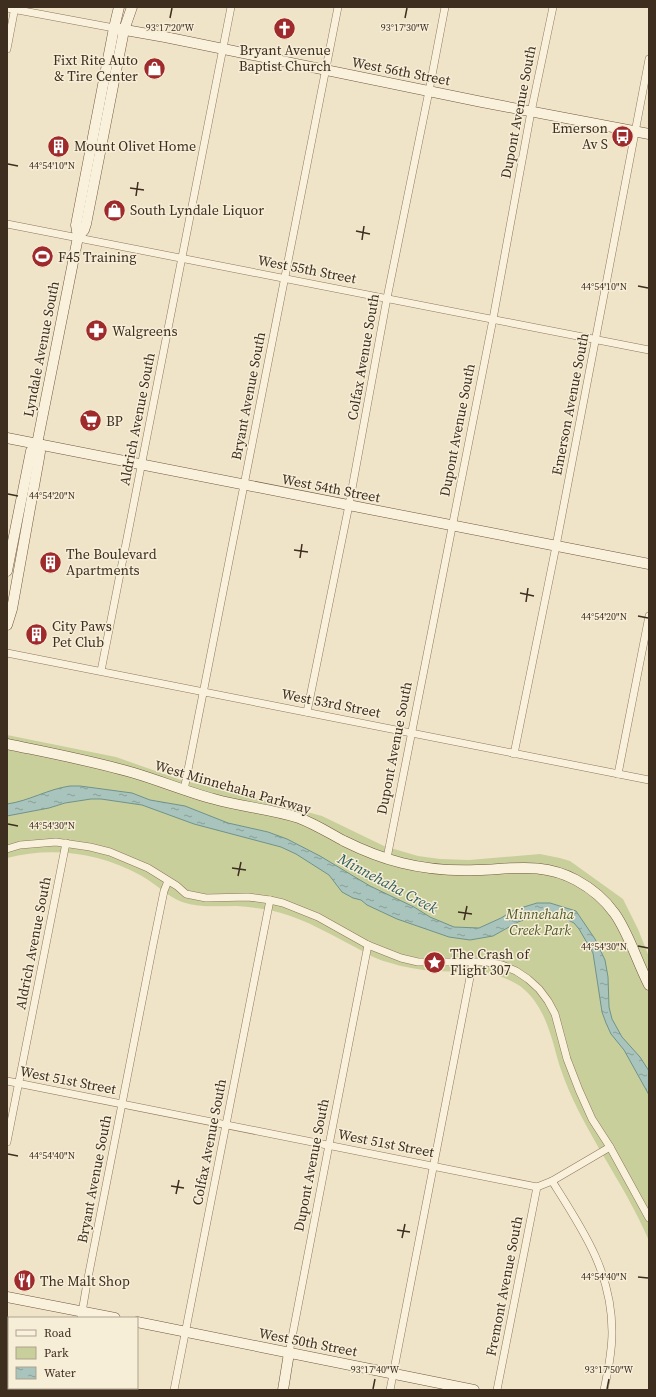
<svg xmlns="http://www.w3.org/2000/svg" width="656" height="1397" viewBox="0 0 656 1397" font-family="'Source Serif 4',serif">
<defs>
<pattern id="water-ripples" width="26" height="14" patternUnits="userSpaceOnUse"><rect width="26" height="14" fill="#a9c4bc"/><path d="M2 4q2-2 4 0t4 0M15 11q2-2 4 0t4 0" fill="none" stroke="#8ba098"/></pattern>
</defs>
<rect width="100%" height="100%" fill="#f0e4c8"/>
<!-- green -->
<path fill="#c9cf9b" d="M 7,735 L 116,757 L 181,780 L 241,794 L 322,816 L 384,846 L 418,856 L 440,859 L 469,860 L 540,854 L 560,858 L 570,861 L 623,899 L 638,929 L 649,957 L 649,1241 C 624,1181 580,1128 560,1067 C 551,1037 546,1006 520,986 C 517,984 513,982 509,980 C 481,967 465,973 436,971 C 419,970 403,967 387,962 C 375,959 364,952 353,946 C 330,934 306,920 281,913 C 267,909 251,907 236,906 C 217,906 200,908 182,902 C 167,896 155,883 140,875 C 100,853 52,846 7,858 Z"/>
<!-- water -->
<path fill="url(#water-ripples)" stroke="#6f938a" d="M 70,786 L 80,786 L 132,793 L 150,800 L 185,806 L 228,823 L 268,832 L 287,839 L 320,856 L 370,886 L 414,907 L 430,917 L 454,927 L 479,928 L 501,918 L 514,910 L 537,903 L 550,903 L 576,911 L 595,939 L 605,960 L 608,977 L 609,1007 L 612,1019 L 622,1037 L 640,1057 L 649,1071 L 649,1095 L 624,1050 L 611,1034 L 606,1023 L 602,1012 L 593,953 L 579,929 L 574,923 L 564,918 L 551,915 L 535,916 L 518,922 L 493,936 L 470,940 L 449,937 L 397,919 L 367,905 L 361,900 L 353,898 L 342,892 L 329,875 L 296,854 L 281,847 L 194,824 L 142,805 L 101,799 L 91,799 L 65,803 L 49,808 L 7,816 L 7,804 C 29,801 48,789 70,786 Z"/>
<g fill="none" stroke-linecap="round" stroke-linejoin="round">
<defs>
<g id="street">
<path d="M 7,8 L 114,28"/>
<path d="M 7,49 L 15,7"/>
<path d="M 7,224 L 649,350"/>
<path d="M 7,653 L 649,780"/>
<path d="M 101,671 L 231,7"/>
<path d="M 307,712 L 349,505 L 387,298 L 429,91 L 445,7"/>
<path d="M 514,754 L 556,546 L 649,59"/>
<path d="M 618,774 L 649,616"/>
<path d="M 184,790 L 338,7"/>
<path d="M 7,849 L 20,845 L 56,842 L 90,847 L 110,852 L 148,868 L 177,886 L 186,894 L 206,898 L 248,897 L 270,900 L 283,903 L 318,917 L 368,945 L 401,958 L 418,962 L 487,962 L 502,965 L 516,971 L 528,979 L 539,989 L 548,1001 L 555,1014 L 567,1059 L 579,1090 L 592,1119 L 610,1147 L 649,1218"/>
<path d="M 387,858 L 493,319 L 530,117 L 553,7"/>
<path d="M 7,1081 L 537,1187 L 552,1181 L 610,1147"/>
<path d="M 7,1142 L 66,843"/>
<path d="M 552,1181 C 583,1230 612,1272 612,1332 C 612,1352 608,1371 604,1390"/>
<path d="M 81,1318 L 87,1283 L 153,945 L 164,891 L 168,881"/>
<path d="M 289,1353 L 328,1150 L 368,945"/>
<path d="M 67,1390 L 68,1388"/>
<path d="M 174,1390 L 270,900"/>
<path d="M 390,1390 L 473,962"/>
<path d="M 497,1390 L 537,1187"/>
</g>
<g id="secondary">
<path d="M 114,28 L 165,37 L 482,102 L 649,134"/>
<path d="M 78,237 L 84,230 L 86,224 L 124,30 L 132,7"/>
<path d="M 7,438 L 649,564"/>
<path d="M 7,571 L 31,451 L 37,444 L 78,237 L 76,225 L 114,28 L 119,7"/>
<path d="M 7,625 L 12,609 L 39,458 L 40,452 L 37,444"/>
<path d="M 7,744 C 50,753 93,761 134,773 C 161,781 187,792 214,799 C 242,807 271,809 299,818 C 315,824 329,833 344,841 C 362,850 382,858 402,863 C 426,869 452,871 477,870 C 513,869 543,862 576,880 C 624,906 627,941 649,985"/>
<path d="M 7,1297 L 115,1318"/>
<path d="M 137,1322 L 474,1390"/>
<path d="M 283,1390 L 289,1353"/>
</g>
</defs>
<!-- street casing -->
<use href="#street" stroke="#8d765c" stroke-width="8"/>
<!-- secondary casing -->
<use href="#secondary" stroke="#6f573f" stroke-width="11"/>
<!-- street -->
<use href="#street" stroke="#faf1dc" stroke-width="7"/>
<!-- secondary -->
<use href="#secondary" stroke="#faf1dc" stroke-width="10"/>
</g>
<!-- ticks -->
<path fill="none" stroke="#3d2e20" stroke-width="1.5" d="M 170,18 L 172,8M 405,18 L 407,8M 8,164 L 18,166M 130,188 L 144,190M 136,196 L 138,182M 356,231 L 370,234M 362,240 L 364,226M 638,286 L 648,288M 8,494 L 18,496M 294,550 L 308,552M 300,558 L 302,544M 520,593 L 534,596M 526,602 L 528,588M 638,616 L 648,618M 8,824 L 18,826M 232,868 L 246,870M 238,876 L 241,862M 458,912 L 472,914M 464,920 L 467,906M 638,946 L 648,948M 8,1154 L 18,1156M 171,1186 L 184,1188M 176,1194 L 179,1180M 397,1230 L 410,1232M 402,1238 L 405,1224M 638,1277 L 648,1278M 373,1389 L 375,1379M 607,1389 L 609,1379"/>
<!-- icons -->
<defs>
<symbol id="church-disc" viewBox="-11 -11 22 22"><circle r="9.5" fill="#9e2a2b" stroke="#f7eed8"/><path d="M-1.2-6h2.4v3.5h3.3v2.4h-3.3V6h-2.4V-.1h-3.3v-2.4h3.3Z" fill="#fff"/></symbol>
<symbol id="shop-disc" viewBox="-11 -11 22 22"><circle r="9.5" fill="#9e2a2b" stroke="#f7eed8"/><path d="M-5-2.5h2.3a2.7 3.5 0 0 1 5.4 0H5L5.5 6h-11ZM-1.5-2.5h3a1.5 2.3 0 0 0-3 0Z" fill="#fff"/></symbol>
<symbol id="bus-disc" viewBox="-11 -11 22 22"><circle r="9.5" fill="#9e2a2b" stroke="#f7eed8"/><path d="M-5-6H5V4H4V6H2V4H-2V6H-4V4H-5ZM-3.5-4V0h7V-4ZM-3.5 1.2v1.5H-2V1.2ZM2 1.2v1.5H3.5V1.2Z" fill="#fff"/></symbol>
<symbol id="building-disc" viewBox="-11 -11 22 22"><circle r="9.5" fill="#9e2a2b" stroke="#f7eed8"/><path d="M-4-6H4V6H1V3H-1V6H-4ZM-2.5-4.3h1.7v1.8h-1.7ZM.8-4.3h1.7v1.8H.8ZM-2.5-1h1.7V.8h-1.7ZM.8-1h1.7V.8H.8Z" fill="#fff"/></symbol>
<symbol id="stadium-disc" viewBox="-11 -11 22 22"><circle r="9.5" fill="#9e2a2b" stroke="#f7eed8"/><path d="M0-5a6.5 5 0 1 0 0 10a6.5 5 0 1 0 0-10ZM-3.5-1.8h7v3.6h-7Z" fill="#fff"/></symbol>
<symbol id="pharmacy-disc" viewBox="-11 -11 22 22"><circle r="9.5" fill="#9e2a2b" stroke="#f7eed8"/><path d="M-2-6h4v4h4v4h-4v4h-4v-4h-4v-4h4Z" fill="#fff"/></symbol>
<symbol id="supermarket-disc" viewBox="-11 -11 22 22"><circle r="9.5" fill="#9e2a2b" stroke="#f7eed8"/><path d="M-6-5.5h2.5l.6 2H6L4.5 2H-2.5L-4.4-4H-6ZM-1.5 3.2a1.3 1.3 0 1 0 .1 0ZM3 3.2a1.3 1.3 0 1 0 .1 0Z" fill="#fff"/></symbol>
<symbol id="sight-disc" viewBox="-11 -11 22 22"><circle r="9.5" fill="#9e2a2b" stroke="#f7eed8"/><path d="M0-6L1.8-2.2L6-1.7L2.9 1.2L3.7 5.4L0 3.3L-3.7 5.4L-2.9 1.2L-6-1.7L-1.8-2.2Z" fill="#fff"/></symbol>
<symbol id="restaurant-disc" viewBox="-11 -11 22 22"><circle r="9.5" fill="#9e2a2b" stroke="#f7eed8"/><path d="M-5-6h1v4h1v-4h1v4h1v-4h1v5L-1.5 .5V6h-2V.5L-5-1ZM5-6V6H3V1.5H1.5Q1.5-4 5-6Z" fill="#fff"/></symbol>
</defs>
<g fill-rule="evenodd">
<use href="#church-disc" x="272" y="16" width="25" height="25"/>
<use href="#shop-disc" x="142" y="56" width="25" height="25"/>
<use href="#bus-disc" x="610" y="124" width="25" height="25"/>
<use href="#building-disc" x="46" y="134" width="25" height="25"/>
<use href="#shop-disc" x="102" y="198" width="25" height="25"/>
<use href="#stadium-disc" x="30" y="244" width="25" height="25"/>
<use href="#pharmacy-disc" x="84" y="318" width="25" height="25"/>
<use href="#supermarket-disc" x="78" y="408" width="25" height="25"/>
<use href="#building-disc" x="38" y="550" width="25" height="25"/>
<use href="#building-disc" x="24" y="622" width="25" height="25"/>
<use href="#sight-disc" x="422" y="950" width="25" height="25"/>
<use href="#restaurant-disc" x="12" y="1268" width="25" height="25"/>
</g>
<g text-anchor="middle" dominant-baseline="central" stroke-width="3" stroke-linejoin="round" paint-order="stroke">
<!-- poi labels -->
<g font-size="14" fill="#3d2e20" stroke="#f7eed8" text-anchor="start">
<text x="285" y="50" text-anchor="middle">Bryant Avenue<tspan x="285" dy="16">Baptist Church</tspan></text>
<text x="138" y="60" text-anchor="end">Fixt Rite Auto<tspan x="138" dy="16">&amp; Tire Center</tspan></text>
<text x="608" y="128" text-anchor="end">Emerson<tspan x="608" dy="16">Av S</tspan></text>
<text x="74" y="146">Mount Olivet Home</text>
<text x="130" y="210">South Lyndale Liquor</text>
<text x="58" y="257">F45 Training</text>
<text x="112" y="331">Walgreens</text>
<text x="106" y="421">BP</text>
<text x="66" y="554">The Boulevard<tspan x="66" dy="16">Apartments</tspan></text>
<text x="52" y="626">City Paws<tspan x="52" dy="16">Pet Club</tspan></text>
<text x="450" y="954">The Crash of<tspan x="450" dy="16">Flight 307</tspan></text>
<text x="40" y="1281">The Malt Shop</text>
</g>
<!-- street labels -->
<g font-size="14" fill="#3d2e20" stroke="#f7eed8">
<text transform="translate(401 71) rotate(11)">West 56th Street</text>
<text transform="translate(518 112) rotate(-79)">Dupont Avenue South</text>
<text transform="translate(307 269) rotate(11)">West 55th Street</text>
<text transform="translate(41 349) rotate(-79)">Lyndale Avenue South</text>
<text transform="translate(363 357) rotate(-80)">Colfax Avenue South</text>
<text transform="translate(248 396) rotate(-79)">Bryant Avenue South</text>
<text transform="translate(570 404) rotate(-79)">Emerson Avenue South</text>
<text transform="translate(137 419) rotate(-79)">Aldrich Avenue South</text>
<text transform="translate(457 430) rotate(-79)">Dupont Avenue South</text>
<text transform="translate(331 488) rotate(11)">West 54th Street</text>
<text transform="translate(331 703) rotate(11)">West 53rd Street</text>
<text transform="translate(394 748) rotate(-79)">Dupont Avenue South</text>
<text transform="translate(233 787) rotate(16)">West Minnehaha Parkway</text>
<text transform="translate(33 943) rotate(-79)">Aldrich Avenue South</text>
<text transform="translate(68 1080) rotate(11)">West 51st Street</text>
<text transform="translate(209 1142) rotate(-79)">Colfax Avenue South</text>
<text transform="translate(386 1143) rotate(11)">West 51st Street</text>
<text transform="translate(311 1165) rotate(-79)">Dupont Avenue South</text>
<text transform="translate(94 1179) rotate(-79)">Bryant Avenue South</text>
<text transform="translate(504 1286) rotate(-79)">Fremont Avenue South</text>
<text transform="translate(308 1342) rotate(11)">West 50th Street</text>
</g>
<!-- park labels -->
<g font-size="14" font-style="italic" fill="#4d5a26" stroke="#f7eed8">
<text x="540" y="914">Minnehaha<tspan x="540" dy="16">Creek Park</tspan></text>
</g>
<!-- water labels -->
<g font-size="15" font-style="italic" fill="#2f5d5a" stroke="#f7eed8">
<text transform="translate(388 883) rotate(28)">Minnehaha Creek</text>
</g>
</g>
<g font-size="10" text-anchor="middle" fill="#3d2e20" stroke="#f7eed8" stroke-width="3" stroke-linejoin="round" paint-order="stroke">
<text x="170" y="31">93°17'20"W</text>
<text x="405" y="31">93°17'30"W</text>
<text x="52" y="169">44°54'10"N</text>
<text x="604" y="290">44°54'10"N</text>
<text x="52" y="499">44°54'20"N</text>
<text x="604" y="620">44°54'20"N</text>
<text x="52" y="829">44°54'30"N</text>
<text x="604" y="950">44°54'30"N</text>
<text x="52" y="1159">44°54'40"N</text>
<text x="604" y="1280">44°54'40"N</text>
<text x="375" y="1373">93°17'40"W</text>
<text x="609" y="1373">93°17'50"W</text>
</g>
<!-- border -->
<rect width="656" height="1397" fill="none" stroke="#3d2e20" stroke-width="16"/>
<!-- legend -->
<rect x="8" y="1317" width="130" height="72" fill="#f7eed8" stroke="#ada18e"/>
<rect x="16" y="1330" width="20" height="6" fill="#faf1dc" stroke="#ada18e"/>
<text x="44" y="1337" font-size="12" fill="#3d2e20">Road</text>
<rect x="16" y="1347" width="20" height="12" fill="#c9cf9b" stroke="#ada18e"/>
<text x="44" y="1357" font-size="12" fill="#3d2e20">Park</text>
<rect x="16" y="1367" width="20" height="12" fill="url(#water-ripples)" stroke="#ada18e"/>
<text x="44" y="1377" font-size="12" fill="#3d2e20">Water</text>
</svg>
